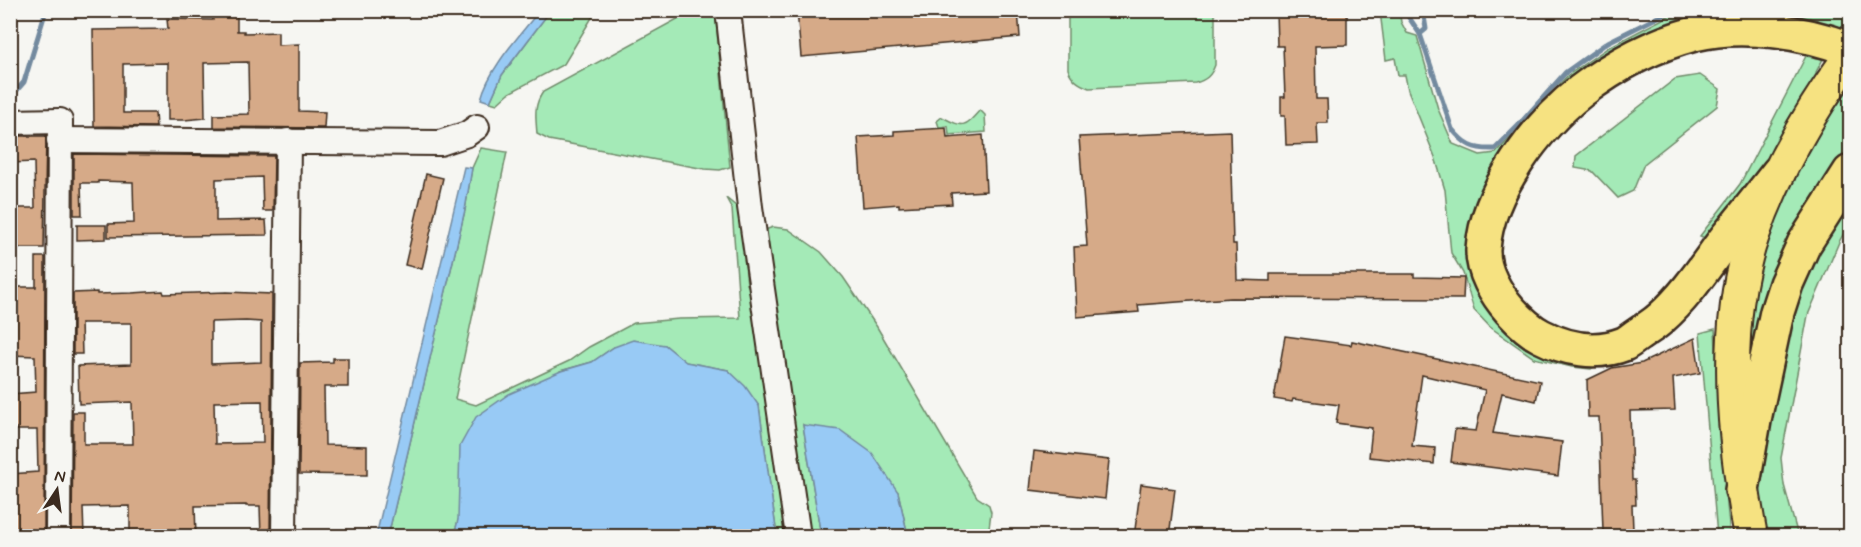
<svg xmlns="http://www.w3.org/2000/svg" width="1861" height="547" viewBox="0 0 1861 547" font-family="Mynerve,sans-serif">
<rect width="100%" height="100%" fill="#f6f6f2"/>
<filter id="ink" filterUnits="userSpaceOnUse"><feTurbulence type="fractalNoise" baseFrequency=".0167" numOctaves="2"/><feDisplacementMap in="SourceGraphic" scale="12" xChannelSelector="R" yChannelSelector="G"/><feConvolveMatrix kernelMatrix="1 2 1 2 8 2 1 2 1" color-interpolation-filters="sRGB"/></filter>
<g filter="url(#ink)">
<!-- green -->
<g fill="#a4eab7" stroke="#708a6a" stroke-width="1.5">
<path d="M 550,11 L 596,11 L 564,64 L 509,93 L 497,104 L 490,102 L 502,75 Z"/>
<path d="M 692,11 L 715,11 L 730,167 L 720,170 L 705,169 L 549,140 L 537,134 C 536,118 533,106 543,92 Z"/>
<path d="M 1068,11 L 1215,11 L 1215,65 C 1211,76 1206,80 1195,83 L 1089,88 C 1079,84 1072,80 1068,69 Z"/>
<path d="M 1380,11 L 1399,11 L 1401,22 L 1407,33 L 1417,36 L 1438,109 L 1453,144 L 1480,155 L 1496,153 L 1568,75 L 1609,47 L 1678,11 L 1850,11 L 1850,41 L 1739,21 L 1546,116 L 1482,277 L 1600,363 L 1591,369 L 1572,367 L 1534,358 L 1490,327 L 1474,310 L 1463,273 L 1451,253 L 1445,190 L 1435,157 L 1408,90 L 1405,75 L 1398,75 L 1395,58 L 1386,60 Z"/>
<path d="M 1806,56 L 1823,59 L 1816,72 L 1821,77 L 1751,185 L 1710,240 L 1700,236 L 1740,184 Z"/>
<path d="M 1700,75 L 1720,89 L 1717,106 L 1644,164 L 1633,191 L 1618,198 L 1592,171 L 1575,168 L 1576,156 L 1675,79 Z"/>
<path d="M 1850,87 L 1850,156 L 1752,395 C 1750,379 1746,361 1747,345 C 1748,318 1752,288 1760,263 C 1775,208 1816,132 1850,87 Z"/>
<path d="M 980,110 L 985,115 L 986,132 L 949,135 L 948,126 L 939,127 L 937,121 L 942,117 C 964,128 964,128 980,110 Z"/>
<path d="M 481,148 L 507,152 L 455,399 L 476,405 L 569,361 L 589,347 L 634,323 L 679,319 L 740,318 L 732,209 L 726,198 L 737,207 L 740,215 L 747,284 L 755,299 L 788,536 L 777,536 L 759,406 L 728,370 L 685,362 L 665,345 L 614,347 L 592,362 L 560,371 L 458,520 L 454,536 L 388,536 L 465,210 L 472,168 Z"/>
<path d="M 1850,189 L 1850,222 L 1839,242 L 1808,315 L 1781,458 L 1784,485 L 1798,536 L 1765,536 L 1756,494 L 1755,458 L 1806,263 Z"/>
<path d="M 773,227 L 788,229 L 821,252 L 843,277 L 877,327 L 977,497 L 989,505 L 991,512 L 988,536 L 908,536 L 898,492 L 803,425 L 821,536 L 807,536 L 765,230 Z"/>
<path d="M 1715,329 L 1720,431 L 1730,536 L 1717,536 L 1700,333 Z"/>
</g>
<!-- water -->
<g fill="#98caf5" stroke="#738a9f" stroke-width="1.5">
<path d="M 539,11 L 550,11 L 502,75 L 490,102 L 481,99 C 489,68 520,35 539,11 Z"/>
<path d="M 464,167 L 472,168 L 465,210 L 388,536 L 376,536 Z"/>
<path d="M 633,340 L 665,345 L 686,362 L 728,370 L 745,386 L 759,406 L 777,536 L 454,536 L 458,520 L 460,446 L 476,417 L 509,394 L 561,371 L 592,362 L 614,347 Z"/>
<path d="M 803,425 L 840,430 L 872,453 L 898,492 L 908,536 L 821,536 Z"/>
</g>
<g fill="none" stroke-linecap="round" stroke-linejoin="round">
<!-- stream -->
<g stroke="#738a9f" stroke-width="5">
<path d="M 1404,10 L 1420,34 L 1452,129 C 1465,145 1473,150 1495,149 L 1518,126 L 1566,72 L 1608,42 L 1672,10"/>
<path d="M 1420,34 L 1426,29 L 1423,10"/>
<path d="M 17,90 L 24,82 L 46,10"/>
</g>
</g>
<!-- building -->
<g fill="#d6aa88" stroke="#3b2a1e" stroke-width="1.5" fill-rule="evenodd">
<path d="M 797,10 L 1018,10 L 1020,37 L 801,57 Z"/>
<path d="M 1276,10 L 1347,10 L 1347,45 L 1315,46 L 1316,99 L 1327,99 L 1328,123 L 1317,123 L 1318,144 L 1286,145 L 1285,116 L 1281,116 L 1281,97 L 1285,97 L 1283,46 L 1277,46 Z"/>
<path d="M 213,15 L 237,15 L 237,31 L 244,31 L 244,33 L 278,32 L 278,45 L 299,44 L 299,111 L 325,112 L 324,128 L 214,127 L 214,115 L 249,114 L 248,62 L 204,63 L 205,118 L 184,120 L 168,120 L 168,63 L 123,64 L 123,113 L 155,113 L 156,127 L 94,126 L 93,30 L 168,29 L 167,19 L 213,20 Z"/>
<path d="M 946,128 L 947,138 L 983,135 L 986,191 L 951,193 L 952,204 L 899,207 L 899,204 L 863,207 L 858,137 L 894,135 L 894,131 Z"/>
<path d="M 1230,131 L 1233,244 L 1236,244 L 1237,280 L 1270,281 L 1270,274 L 1414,274 L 1414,277 L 1464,278 L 1463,299 L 1231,298 L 1138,305 L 1139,312 L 1077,317 L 1074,247 L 1087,246 L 1079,137 Z"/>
<path d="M 10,136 L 46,136 L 44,248 L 15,248 L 15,244 L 10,244 L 10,208 L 35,208 L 34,162 L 10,163 Z"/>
<path d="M 74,154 L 274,156 L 273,211 L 263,211 L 262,177 L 216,179 L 216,221 L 266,220 L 267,235 L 108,237 L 108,224 L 134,223 L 133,182 L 98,181 L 98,183 L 81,183 L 82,215 L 74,215 Z"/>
<path d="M 426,174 L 443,178 L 422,269 L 405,265 Z"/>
<path d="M 77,225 L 106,225 L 106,239 L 77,240 Z"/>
<path d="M 36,257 L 45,257 L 44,534 L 10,534 L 10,474 L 38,472 L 37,430 L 17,430 L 17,428 L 10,428 L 10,394 L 36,392 L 35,356 L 10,355 L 10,287 L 36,287 Z"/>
<path d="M 163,291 L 164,294 L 227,292 L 272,294 L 270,537 L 261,537 L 260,506 L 246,506 L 246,505 L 195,506 L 196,537 L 130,537 L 130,506 L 83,507 L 84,537 L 72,537 L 73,412 L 84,412 L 84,444 L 133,444 L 132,402 L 79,404 L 78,366 L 131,364 L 131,323 L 81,323 L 82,354 L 73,354 L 73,293 L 97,292 L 97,294 L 132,293 ZM 246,321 L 261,322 L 261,362 L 211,364 L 211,322 ZM 262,401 L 263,443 L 215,444 L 214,402 Z"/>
<path d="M 1285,336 L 1351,345 L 1352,341 L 1540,381 L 1536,401 L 1502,393 L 1493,433 L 1562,442 L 1558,476 L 1451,462 L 1455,429 L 1476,431 L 1485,390 L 1422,375 L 1412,446 L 1435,448 L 1434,464 L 1369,457 L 1372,428 L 1336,423 L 1339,405 L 1293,399 L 1292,402 L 1274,399 Z"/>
<path d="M 1695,338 L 1700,373 L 1673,378 L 1675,410 L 1630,411 L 1632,480 L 1635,480 L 1636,505 L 1632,505 L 1633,530 L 1603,531 L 1599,417 L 1588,417 L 1587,380 L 1612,368 L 1642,363 Z"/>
<path d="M 333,358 L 348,358 L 348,387 L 324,387 L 325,445 L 367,446 L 367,475 L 299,474 L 300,363 L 333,362 Z"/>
<path d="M 1034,451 L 1109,460 L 1105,499 L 1030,490 Z"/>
<path d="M 1141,484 L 1175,489 L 1169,537 L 1134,537 Z"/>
</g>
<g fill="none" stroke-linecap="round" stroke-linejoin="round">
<defs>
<g id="minor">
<path d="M 728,10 L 750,207 L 798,536"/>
<path d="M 10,122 L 60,121 L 58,536"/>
<path d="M 59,140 L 440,143 L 467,134 L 477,127"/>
<path d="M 284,536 L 288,141"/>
</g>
<path id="major" d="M 1751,536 C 1733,443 1721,326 1753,235 C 1775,171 1811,110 1850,56"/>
<g id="highway">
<path d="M 1778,173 C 1761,195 1744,216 1727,237 C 1706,265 1687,295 1661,318 C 1655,324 1646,329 1639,334 C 1634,337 1629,342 1624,344 C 1596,355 1566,349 1541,336 C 1529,330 1519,320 1510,310 C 1496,294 1482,271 1483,249 C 1487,191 1537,126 1581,91 C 1615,65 1652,45 1694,34 C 1743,22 1804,32 1850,49"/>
<path d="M 1742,490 L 1755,415 L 1777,312 L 1786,284 L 1804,244 L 1850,172"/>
</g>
</defs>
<!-- minor casing -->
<use href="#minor" stroke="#3b2a1e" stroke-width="28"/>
<!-- major casing -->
<use href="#major" stroke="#3b2a1e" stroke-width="36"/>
<!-- highway casing -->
<use href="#highway" stroke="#3b2a1e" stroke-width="38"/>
<!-- minor -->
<use href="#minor" stroke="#f6f6f2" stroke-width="24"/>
<!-- major -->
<use href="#major" stroke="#f6e281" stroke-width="32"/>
<!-- highway -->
<use href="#highway" stroke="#f6e281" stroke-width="33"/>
</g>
</g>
<!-- margin -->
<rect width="1861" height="547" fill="none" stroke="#f6f6f2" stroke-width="36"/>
<rect x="18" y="18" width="1825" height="511" fill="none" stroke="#3b2a1e" stroke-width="2" filter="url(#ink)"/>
<!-- north arrow -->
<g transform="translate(57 490) rotate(13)" stroke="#f6f6f2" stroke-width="4.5" paint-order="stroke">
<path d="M0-4.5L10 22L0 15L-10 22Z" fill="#3b2a1e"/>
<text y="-9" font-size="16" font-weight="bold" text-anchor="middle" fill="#3b2a1e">N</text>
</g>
</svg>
